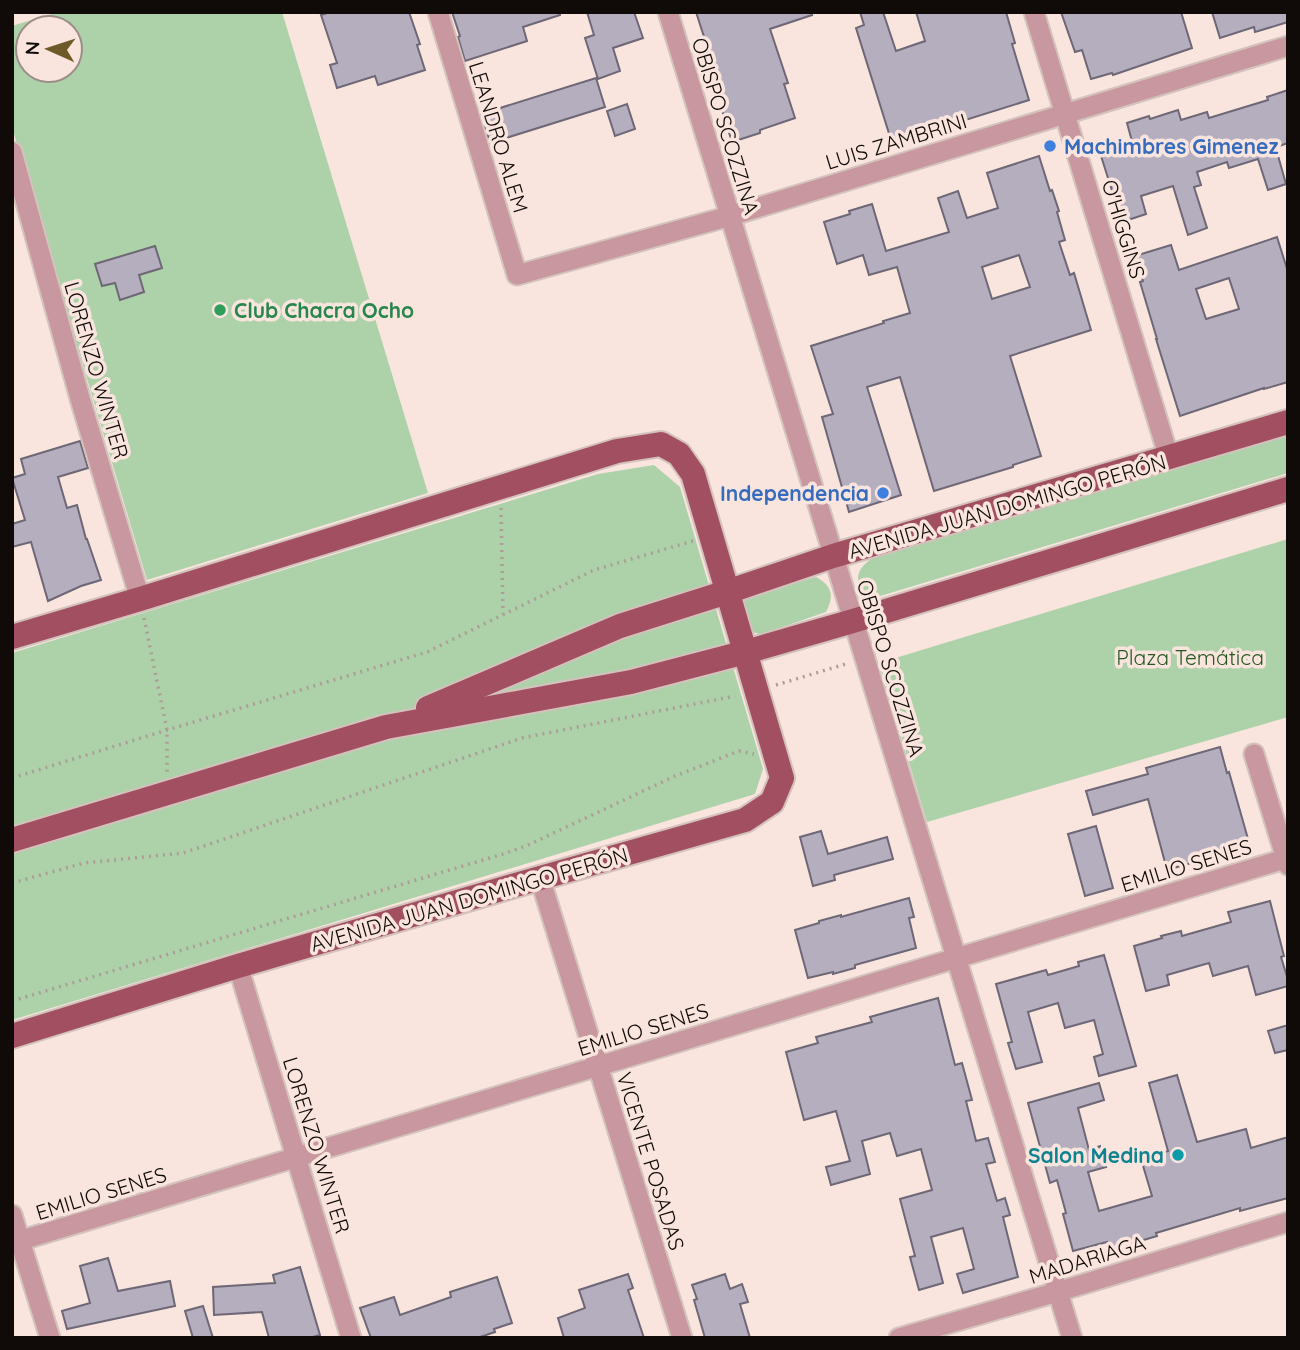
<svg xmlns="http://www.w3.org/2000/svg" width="1300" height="1350" viewBox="0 0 1300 1350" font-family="Quicksand,sans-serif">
<rect width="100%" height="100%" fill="#f9e5de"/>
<!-- green -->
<g fill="#add1a9" fill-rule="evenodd">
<path d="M 58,12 L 282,12 L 428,493 L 147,580 L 12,127 L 12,26 ZM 28,28 L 70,28 L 70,70 L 28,70 Z"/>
<path d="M 1288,433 L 1288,473 L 877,597 C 854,590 851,571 873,558 Z"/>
<path d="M 654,465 L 680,487 L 763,769 L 755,794 L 12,1020 L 12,653 L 598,474 Z"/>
<path d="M 1288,539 L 1288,717 L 927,822 L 879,663 Z"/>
<path d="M 816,577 C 833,586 834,597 826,612 L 762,634 C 743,633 745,617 742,600 L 746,597 Z"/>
</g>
<!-- building -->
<g fill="#b5aebf" stroke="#6d6776" stroke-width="2" fill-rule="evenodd">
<path d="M 330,12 L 409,12 L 420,44 L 417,45 L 425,70 L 378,85 L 375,76 L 337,88 L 330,65 L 337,63 L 321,15 Z"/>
<path d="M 452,12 L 560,12 L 560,15 L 523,27 L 527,41 L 465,61 L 458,37 L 460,36 Z"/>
<path d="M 587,12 L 634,12 L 643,38 L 613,48 L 620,71 L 598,79 L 585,38 L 594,35 Z"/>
<path d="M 696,12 L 811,12 L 812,15 L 770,29 L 788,83 L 784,84 L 795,118 L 760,130 L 760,133 L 732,142 L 721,107 L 726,105 Z"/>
<path d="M 860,12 L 883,12 L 896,51 L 925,41 L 916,12 L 1006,12 L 1015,43 L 1012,44 L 1029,100 L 892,143 L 856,28 L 864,25 Z"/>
<path d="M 1061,12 L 1181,12 L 1192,48 L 1113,75 L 1112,73 L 1091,79 L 1082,50 L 1075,52 Z"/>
<path d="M 1212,12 L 1288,12 L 1288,22 L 1255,32 L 1254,27 L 1220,38 Z"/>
<path d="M 596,78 L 605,107 L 490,143 L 481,114 Z"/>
<path d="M 1288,90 L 1288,143 L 1276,147 L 1278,152 L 1277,152 L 1286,184 L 1268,190 L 1258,159 L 1229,168 L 1227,162 L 1197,172 L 1201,185 L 1194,187 L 1207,228 L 1188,235 L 1173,186 L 1141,196 L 1146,214 L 1122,222 L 1101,156 L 1133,145 L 1127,123 L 1149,116 L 1150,119 L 1178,110 L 1181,120 L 1207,112 L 1209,118 L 1268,100 L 1267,97 Z"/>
<path d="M 627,104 L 635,129 L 615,136 L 607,111 Z"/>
<path d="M 1039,156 L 1050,191 L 1052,190 L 1059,211 L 1057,212 L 1065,240 L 1059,242 L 1070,275 L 1074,273 L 1091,330 L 1010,356 L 1041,456 L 1013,465 L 1013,467 L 934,491 L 900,377 L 867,387 L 901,495 L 849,512 L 822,417 L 833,414 L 811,346 L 884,323 L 883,321 L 910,313 L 897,267 L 869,275 L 863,255 L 837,264 L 824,222 L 850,214 L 849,211 L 872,204 L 886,251 L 949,232 L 938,198 L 958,191 L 967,218 L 998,208 L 987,173 ZM 1019,255 L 1030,287 L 992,299 L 982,267 Z"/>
<path d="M 1277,237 L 1288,272 L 1288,382 L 1264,389 L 1264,388 L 1180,416 L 1156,339 L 1157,339 L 1140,282 L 1143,281 L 1135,256 L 1171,245 L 1179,270 ZM 1229,278 L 1239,309 L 1206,319 L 1196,289 Z"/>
<path d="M 155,246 L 162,268 L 139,275 L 144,292 L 120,300 L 115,283 L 102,286 L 95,264 Z"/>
<path d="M 80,441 L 88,468 L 58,477 L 67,508 L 77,505 L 86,539 L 87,539 L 101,580 L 81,586 L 48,601 L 31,542 L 12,547 L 12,524 L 25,520 L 12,478 L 25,474 L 21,459 Z"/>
<path d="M 1220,747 L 1227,773 L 1229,772 L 1250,846 L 1167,870 L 1148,799 L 1093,815 L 1086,791 L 1148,774 L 1146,768 Z"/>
<path d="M 1096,826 L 1113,888 L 1085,896 L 1068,834 Z"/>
<path d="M 821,831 L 828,854 L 887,837 L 893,859 L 834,875 L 835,880 L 813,886 L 800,837 Z"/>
<path d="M 909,898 L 914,917 L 909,918 L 916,948 L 855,965 L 855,968 L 833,974 L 833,972 L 808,978 L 795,930 L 819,923 L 819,921 L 841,915 L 841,917 Z"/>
<path d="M 1270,901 L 1284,956 L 1281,957 L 1288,980 L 1288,986 L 1256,995 L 1248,966 L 1213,976 L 1209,963 L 1167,975 L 1169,985 L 1146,991 L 1134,946 L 1162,938 L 1161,936 L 1181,931 L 1182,936 L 1231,922 L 1228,912 Z"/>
<path d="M 1104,955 L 1136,1066 L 1099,1076 L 1094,1057 L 1103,1054 L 1094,1020 L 1065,1028 L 1058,1003 L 1028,1012 L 1042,1062 L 1016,1069 L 1008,1043 L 1012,1042 L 996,984 L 1046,970 L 1048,975 L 1079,966 L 1078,962 Z"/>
<path d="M 938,998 L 955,1065 L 962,1063 L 972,1100 L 966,1101 L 976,1141 L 988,1138 L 995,1162 L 986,1164 L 997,1201 L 1005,1198 L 1010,1215 L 1003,1217 L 1018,1277 L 963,1293 L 957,1274 L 974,1269 L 963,1228 L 931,1237 L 943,1283 L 919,1290 L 910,1257 L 915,1256 L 900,1199 L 932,1190 L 921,1149 L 897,1156 L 890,1133 L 862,1141 L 870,1174 L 831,1185 L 826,1167 L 850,1161 L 836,1111 L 804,1120 L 786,1052 L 818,1043 L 816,1037 L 872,1022 L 870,1017 Z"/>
<path d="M 1288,1025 L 1288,1050 L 1275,1053 L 1268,1031 Z"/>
<path d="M 1177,1075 L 1197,1142 L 1246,1129 L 1251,1148 L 1288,1137 L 1288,1198 L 1240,1211 L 1240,1208 L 1156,1233 L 1157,1236 L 1109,1250 L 1107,1242 L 1073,1251 L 1063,1214 L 1066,1213 L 1057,1180 L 1050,1183 L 1028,1103 L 1099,1083 L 1104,1100 L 1078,1108 L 1089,1150 L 1100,1146 L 1106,1167 L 1088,1172 L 1099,1211 L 1152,1196 L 1141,1159 L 1168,1151 L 1149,1083 Z"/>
<path d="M 108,1258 L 118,1291 L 170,1281 L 175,1306 L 67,1329 L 62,1311 L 90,1303 L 80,1266 Z"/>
<path d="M 300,1267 L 320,1335 L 309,1338 L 269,1338 L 262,1312 L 214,1315 L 213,1287 L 275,1283 L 273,1275 Z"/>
<path d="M 628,1274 L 633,1288 L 628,1290 L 644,1338 L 564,1338 L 558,1318 L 585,1308 L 579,1290 Z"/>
<path d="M 725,1274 L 730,1289 L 742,1284 L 748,1302 L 740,1304 L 750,1338 L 705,1338 L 694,1300 L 697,1299 L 692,1285 Z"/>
<path d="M 497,1277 L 512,1323 L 494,1329 L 495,1332 L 477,1338 L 371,1338 L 360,1308 L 394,1297 L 400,1315 L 451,1297 L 450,1292 Z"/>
<path d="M 203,1306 L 213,1338 L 193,1338 L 185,1311 Z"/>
</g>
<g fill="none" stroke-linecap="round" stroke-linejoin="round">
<defs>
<g id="minor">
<path d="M 438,12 L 517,275 L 730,216 L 1288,46"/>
<path d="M 668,12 L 1072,1338"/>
<path d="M 1034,12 L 1169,458"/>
<path d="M 12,152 L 81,402 L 140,599"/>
<path d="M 1254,754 L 1288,865"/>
<path d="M 540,878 L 682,1338"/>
<path d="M 238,966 L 351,1338"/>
<path d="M 12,1215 L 50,1338"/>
<path d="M 12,1243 L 1288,858"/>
<path d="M 899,1338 L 1057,1292 L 1288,1222"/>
</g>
<g id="major">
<path d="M 12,637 L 140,599 L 617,451 L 661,444 L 679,454 L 693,474 L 782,778 L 772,802 L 745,820 L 512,886 L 238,966 L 12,1036"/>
<path d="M 428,708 L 620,626 L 727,592 L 833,556 L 1288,422"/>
<path d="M 12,840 L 386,727 L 631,682 L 746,652 L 853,621 L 1288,489"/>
</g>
</defs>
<!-- minor casing -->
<use href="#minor" stroke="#d4c2bc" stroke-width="23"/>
<!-- major casing -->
<use href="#major" stroke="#d4c2bc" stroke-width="28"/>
<!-- path -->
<g stroke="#ad9d98" stroke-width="3.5" stroke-dasharray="2 5" stroke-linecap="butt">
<path d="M 501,508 L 503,614"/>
<path d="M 144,618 L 167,730 L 167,773"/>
<path d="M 776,685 L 849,663"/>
<path d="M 12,778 L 167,730 L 427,652 L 594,570 L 693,541"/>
<path d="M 12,883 L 84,863 L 183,853 L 522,738 L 735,696"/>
<path d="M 12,1001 L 503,854 L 526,846 L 675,776 L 739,751 L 754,754"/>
</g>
<!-- minor -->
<use href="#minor" stroke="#c8979f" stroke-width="19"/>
<!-- major -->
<use href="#major" stroke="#a34f62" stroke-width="24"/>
</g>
<!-- markers -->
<g fill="#3f7fe0" stroke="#f9e5de" stroke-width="2.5">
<circle cx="1050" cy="146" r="7"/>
<circle cx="883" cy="493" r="7"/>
</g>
<circle fill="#2e9e5b" stroke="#f9e5de" stroke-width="2.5" cx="220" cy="310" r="7"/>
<circle fill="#0f9aa8" stroke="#f9e5de" stroke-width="2.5" cx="1178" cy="1155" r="7"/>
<g text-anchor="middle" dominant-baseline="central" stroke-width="7" stroke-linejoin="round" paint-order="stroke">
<!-- street labels -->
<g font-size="21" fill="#100a08" stroke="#f9e5de">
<text transform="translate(726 126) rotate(73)">OBISPO SCOZZINA</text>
<text transform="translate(499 137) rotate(73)">LEANDRO ALEM</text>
<text transform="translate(896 141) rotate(-17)">LUIS ZAMBRINI</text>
<text transform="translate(1124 229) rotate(73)">O'HIGGINS</text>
<text transform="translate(97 370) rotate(74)">LORENZO WINTER</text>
<text transform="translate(1007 506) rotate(-16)">AVENIDA JUAN DOMINGO PERÓN</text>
<text transform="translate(891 668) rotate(73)">OBISPO SCOZZINA</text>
<text transform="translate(1186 865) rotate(-17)">EMILIO SENES</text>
<text transform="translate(469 899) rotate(-16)">AVENIDA JUAN DOMINGO PERÓN</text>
<text transform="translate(643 1029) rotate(-17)">EMILIO SENES</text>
<text transform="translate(317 1145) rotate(73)">LORENZO WINTER</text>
<text transform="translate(651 1161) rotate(73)">VICENTE POSADAS</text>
<text transform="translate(101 1193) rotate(-17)">EMILIO SENES</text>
<text transform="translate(1087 1259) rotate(-17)">MADARIAGA</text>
</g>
<!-- shop labels -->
<g font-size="21" font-weight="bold" fill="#366cbe" stroke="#f9e5de" text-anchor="start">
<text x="1064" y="146">Machimbres Gimenez</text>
<text x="869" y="493" text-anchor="end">Independencia</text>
</g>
<!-- leisure labels -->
<g font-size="21" font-weight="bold" fill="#27864d" stroke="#f9e5de" text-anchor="start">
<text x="234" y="310">Club Chacra Ocho</text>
</g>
<!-- park labels -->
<g font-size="21" fill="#255821" stroke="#f9e5de">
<text x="1190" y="657">Plaza Temática</text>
</g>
<!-- culture labels -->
<g font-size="21" font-weight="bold" fill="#0d838f" stroke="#f9e5de" text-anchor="end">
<text x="1164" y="1155">Salon Medina</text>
</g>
</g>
<!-- border -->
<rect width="1300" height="1350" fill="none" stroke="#100a08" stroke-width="28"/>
<!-- north arrow -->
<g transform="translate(49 49) rotate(273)"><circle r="33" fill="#f9e5de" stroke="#9c8d88" stroke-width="2"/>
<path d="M0-5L12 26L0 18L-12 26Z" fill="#6d5a28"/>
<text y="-10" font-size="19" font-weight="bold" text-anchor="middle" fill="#100a08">N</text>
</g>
</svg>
